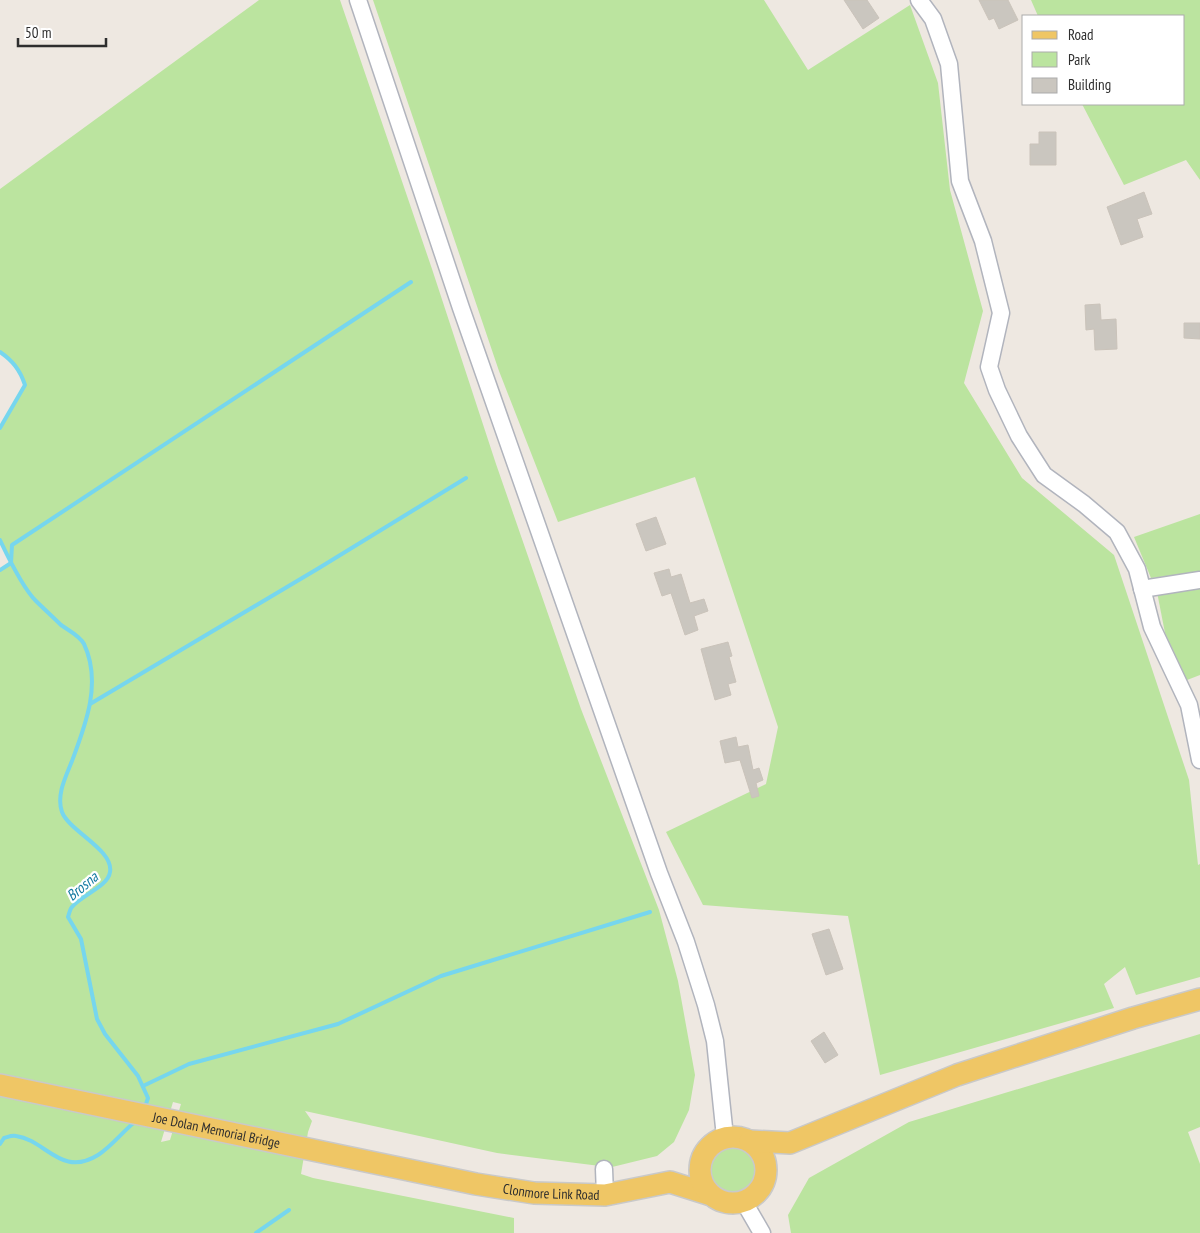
<svg xmlns="http://www.w3.org/2000/svg" width="1200" height="1233" viewBox="0 0 1200 1233" font-family="'PT Sans Narrow',sans-serif">
<rect width="100%" height="100%" fill="#eee8e1"/>
<!-- green -->
<g fill="#bbe49f" fill-rule="evenodd">
<path d="M 259,0 L 340,0 L 432,269 L 496,464 L 581,709 L 659,910 L 678,981 L 695,1075 L 689,1110 L 674,1142 L 657,1156 L 604,1169 L 600,1166 L 497,1153 L 305,1111 L 312,1121 L 308,1132 L 301,1174 L 313,1178 L 514,1218 L 514,1233 L 0,1233 L 0,570 L 11,562 L 0,540 L 0,428 L 25,385 C 20,370 13,361 0,352 L 0,189 ZM 173,1102 L 181,1104 L 170,1140 L 161,1142 Z"/>
<path d="M 373,0 L 764,0 L 808,70 L 910,5 L 938,83 L 950,190 L 983,311 L 964,383 L 1022,478 L 1114,555 L 1189,780 L 1198,865 L 1200,864 L 1200,977 L 1136,995 L 1125,967 L 1104,984 L 1114,1008 L 880,1075 L 848,916 L 703,905 L 666,832 L 766,784 L 778,727 L 695,477 L 558,522 L 499,371 Z"/>
<path d="M 1031,0 L 1200,0 L 1200,180 L 1186,160 L 1124,185 L 1082,104 L 1184,104 L 1184,16 L 1038,16 Z"/>
<path d="M 1200,514 L 1200,572 L 1151,578 L 1134,537 Z"/>
<path d="M 1200,585 L 1200,675 L 1187,680 L 1165,633 L 1157,592 Z"/>
<path d="M 1200,1034 L 1200,1127 L 1188,1132 L 1200,1164 L 1200,1233 L 791,1233 L 788,1215 L 809,1178 L 909,1122 Z"/>
<circle cx="733" cy="1169" r="27"/>
</g>
<g fill="none" stroke-linecap="round" stroke-linejoin="round">
<!-- stream -->
<g stroke="#76d6ee" stroke-width="4">
<path d="M 0,352 C 13,361 20,370 25,385 L 0,428"/>
<path d="M 0,540 C 8,557 23,588 36,601 C 44,609 53,617 61,625 C 68,630 80,636 84,644 C 102,682 86,724 72,761 C 66,776 56,795 62,812 C 69,831 114,850 110,872 C 108,887 81,895 72,907 C 70,909 69,914 68,917 L 81,939 L 97,1019 L 105,1034 L 138,1076 L 148,1098 L 145,1107"/>
<path d="M 0,570 L 11,563 L 12,545 L 411,282"/>
<path d="M 90,704 L 319,568 L 466,478"/>
<path d="M 143,1086 L 189,1064 L 338,1024 L 441,976 L 650,912"/>
<path d="M 0,1144 L 4,1138 C 8,1137 12,1135 16,1136 C 46,1140 61,1178 98,1155 C 112,1146 123,1131 136,1121"/>
<path d="M 256,1233 L 289,1210"/>
</g>
</g>
<!-- building -->
<g fill="#cac6bf" stroke="#cac3ba">
<path d="M 844,0 L 867,0 L 879,18 L 863,29 Z"/>
<path d="M 979,0 L 1008,0 L 1018,20 L 999,29 L 994,18 L 989,20 Z"/>
<path d="M 1039,132 L 1056,132 L 1056,165 L 1030,165 L 1030,144 L 1039,144 Z"/>
<path d="M 1144,192 L 1152,214 L 1137,219 L 1143,237 L 1121,245 L 1107,207 Z"/>
<path d="M 1100,304 L 1101,320 L 1116,319 L 1117,349 L 1095,350 L 1094,329 L 1086,330 L 1085,305 Z"/>
<path d="M 1184,323 L 1200,323 L 1200,339 L 1184,338 Z"/>
<path d="M 656,517 L 666,544 L 646,551 L 636,524 Z"/>
<path d="M 669,569 L 671,577 L 681,574 L 690,603 L 704,599 L 708,611 L 694,616 L 698,630 L 685,635 L 671,593 L 662,596 L 654,573 Z"/>
<path d="M 728,642 L 732,656 L 729,657 L 736,682 L 728,684 L 731,695 L 715,700 L 701,649 Z"/>
<path d="M 736,737 L 738,747 L 748,745 L 753,770 L 759,768 L 763,780 L 756,783 L 759,796 L 752,798 L 740,760 L 725,763 L 720,741 Z"/>
<path d="M 829,929 L 843,969 L 826,975 L 812,934 Z"/>
<path d="M 824,1032 L 838,1055 L 825,1063 L 811,1041 Z"/>
</g>
<g fill="none" stroke-linecap="round" stroke-linejoin="round">
<defs>
<g id="minor">
<path d="M 358,0 L 461,308 L 659,873 L 686,942 L 706,1005 L 715,1041 L 725,1137"/>
<path d="M 919,0 L 933,19 L 949,64 L 960,181 L 983,241 L 1001,313 L 989,367 L 997,390 L 1019,436 L 1044,475 L 1084,504 L 1117,532 L 1137,569 L 1152,627 L 1189,705 L 1200,760"/>
<path d="M 1142,589 L 1200,580"/>
<path d="M 604,1169 L 605,1195"/>
<path d="M 744,1202 L 762,1233"/>
</g>
<g id="major">
<path id="s1" d="M 0,1085 L 476,1184 L 534,1193 L 605,1195 L 670,1182 L 708,1194"/>
<circle cx="733" cy="1170" r="33"/>
<path d="M 750,1141 L 790,1143 L 957,1075 L 1133,1018 L 1200,999"/>
</g>
</defs>
<!-- minor casing -->
<use href="#minor" stroke="#b1b4bd" stroke-width="19"/>
<!-- major casing -->
<use href="#major" stroke="#c9c9c9" stroke-width="24"/>
<!-- minor -->
<use href="#minor" stroke="#fff" stroke-width="16"/>
<!-- major -->
<use href="#major" stroke="#efc665" stroke-width="21"/>
</g>
<g text-anchor="middle" dominant-baseline="central" stroke-width="4.5" stroke-linejoin="round" paint-order="stroke">
<!-- street labels -->
<g font-size="14" fill="#2e2e2e" stroke="#fff">
<text stroke="none"><textPath href="#s1" startOffset="221">Joe Dolan Memorial Bridge</textPath></text>
<text stroke="none"><textPath href="#s1" startOffset="562">Clonmore Link Road</textPath></text>
</g>
<!-- water labels -->
<g font-size="15" font-style="italic" fill="#1078a0" stroke="#fff">
<text transform="translate(82 886) rotate(-40)">Brosna</text>
</g>
</g>
<!-- legend -->
<rect x="1022" y="15" width="162" height="90" fill="#ffffff" stroke="#ababab"/>
<rect x="1032" y="31" width="25" height="8" fill="#efc665" stroke="#ababab"/>
<text x="1068" y="40" font-size="15" fill="#2e2e2e">Road</text>
<rect x="1032" y="52" width="25" height="15" fill="#bbe49f" stroke="#ababab"/>
<text x="1068" y="65" font-size="15" fill="#2e2e2e">Park</text>
<rect x="1032" y="78" width="25" height="15" fill="#cac6bf" stroke="#ababab"/>
<text x="1068" y="90" font-size="15" fill="#2e2e2e">Building</text>
<!-- scale -->
<path d="M18 38v8h88v-8" fill="none" stroke="#2e2e2e" stroke-width="2.5"/>
<text x="25" y="38" font-size="15" fill="#2e2e2e" stroke="#ffffff" stroke-width="4" paint-order="stroke">50 m</text>
</svg>
